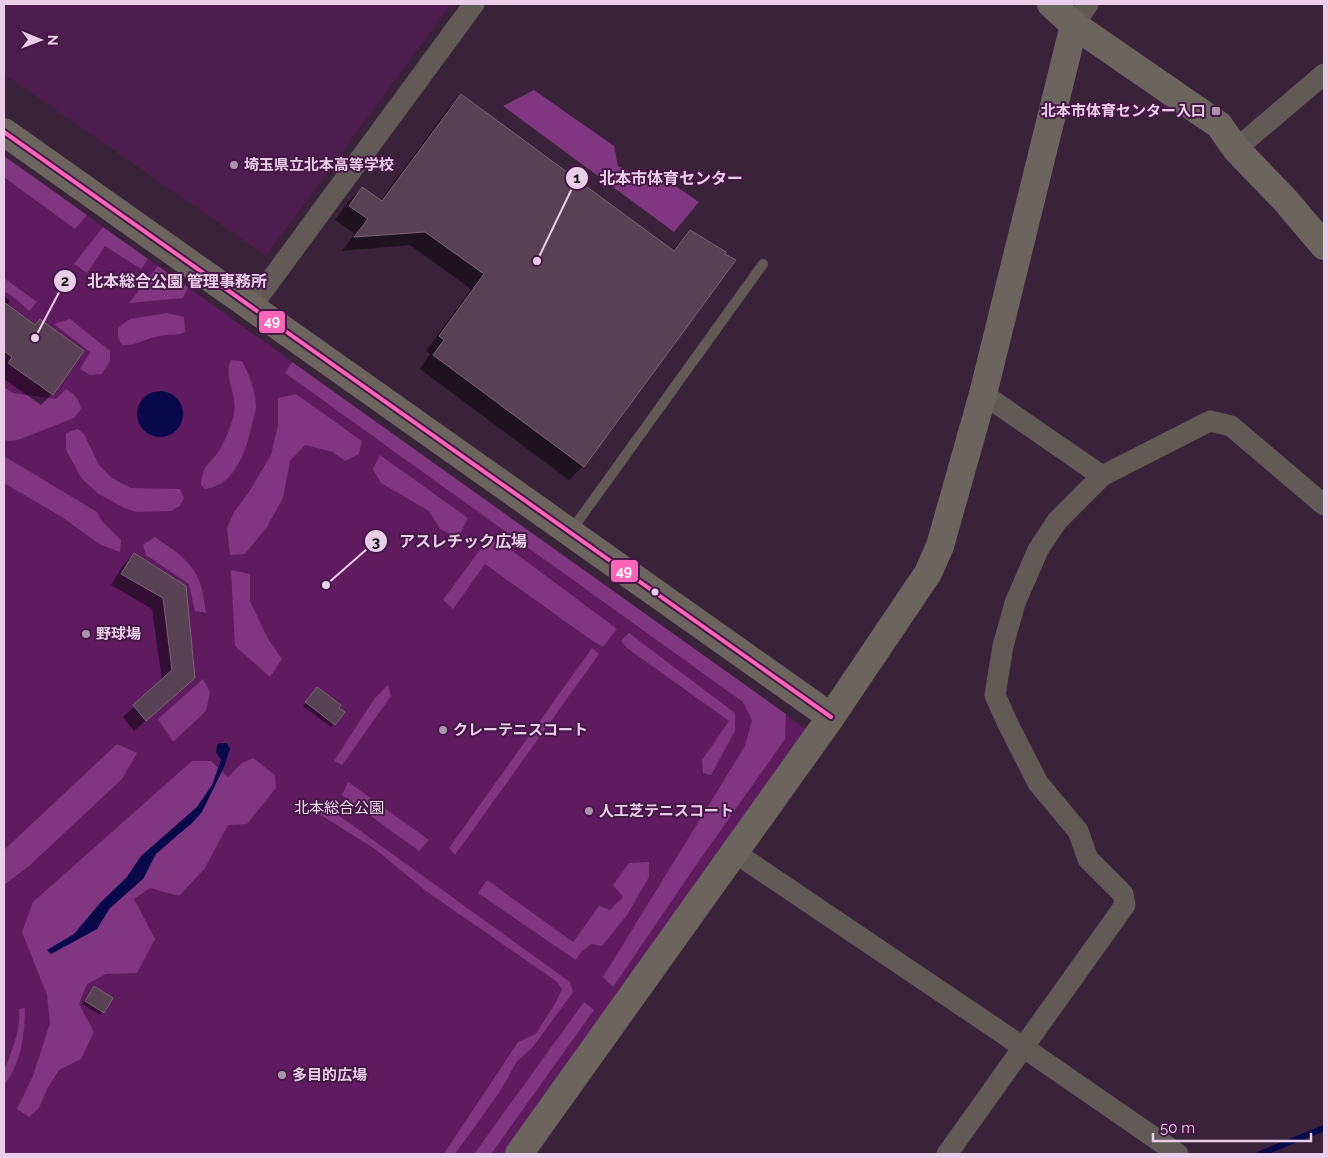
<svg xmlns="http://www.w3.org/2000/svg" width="1328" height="1158" viewBox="0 0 1328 1158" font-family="Raleway,'Noto Sans JP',sans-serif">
<rect width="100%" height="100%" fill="#3a223a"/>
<!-- built -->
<path fill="#4c1d4d" d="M 4,4 L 451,4 L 266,256 L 4,74 Z"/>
<!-- green -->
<path fill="#5f1b60" d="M 4,156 L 806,729 L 505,1154 L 4,1154 Z"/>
<!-- forest -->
<g fill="#803681">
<path d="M 534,90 L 614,146 L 618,166 L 637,175 L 662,177 L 699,202 L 674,232 L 503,106 Z"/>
<path d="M 4,156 L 87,215 L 75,229 L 4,177 Z"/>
<path d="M 103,227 L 148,259 L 141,269 L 105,246 L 87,273 L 74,264 Z"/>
<path d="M 158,266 L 188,287 L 183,298 L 129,303 Z"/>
<path d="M 4,278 L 37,302 L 29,311 L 16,299 L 4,291 Z"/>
<path d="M 167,313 L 184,317 L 185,332 C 178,336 173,334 166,335 C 150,336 137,346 122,345 L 118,338 L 118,328 L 130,319 Z"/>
<path d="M 70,319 L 110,351 L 110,361 L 102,374 L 90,375 L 80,369 L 90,352 L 54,324 Z"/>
<path d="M 231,360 L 242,361 C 249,375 255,389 256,405 C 256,411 254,418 252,424 C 247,449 235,486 205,489 L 201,485 C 203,462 210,466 220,449 C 226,439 232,424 234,413 C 238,395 223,376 231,360 Z"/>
<path d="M 292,362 L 786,714 L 785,739 L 699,861 L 613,987 L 603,977 L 745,746 L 752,720 L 743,702 L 285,373 Z"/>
<path d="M 4,387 L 13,393 L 56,399 L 66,389 C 75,395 79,398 81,409 L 74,418 L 18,440 L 7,441 L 4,439 Z"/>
<path d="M 296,394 L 362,441 L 359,454 L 345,461 L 333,452 L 305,445 L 290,461 L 283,498 L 267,527 L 245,554 L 230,555 L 227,528 L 234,512 L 249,492 L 271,455 L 278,425 L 278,398 Z"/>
<path d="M 78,429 L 84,434 L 99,465 L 112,478 L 131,488 L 180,489 L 184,498 L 180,506 L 171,511 L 137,512 L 126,509 L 99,494 L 82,479 L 66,450 L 66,433 Z"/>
<path d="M 380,455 L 468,518 L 458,538 L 440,529 L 429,511 L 381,483 L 373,469 Z"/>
<path d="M 4,456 L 97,512 L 101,520 L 121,540 L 120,552 L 101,545 L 62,517 L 4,483 Z"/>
<path d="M 491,535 L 617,629 L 603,647 L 587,637 L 485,564 L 453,609 L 443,600 Z"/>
<path d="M 155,537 C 171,548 189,559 198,578 C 203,588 204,602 206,613 L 195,611 L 189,584 L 146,555 L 143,545 Z"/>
<path d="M 231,570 L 250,574 L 250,601 L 268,639 L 282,659 L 270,677 L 235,646 Z"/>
<path d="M 629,633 L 735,713 L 735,731 L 711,775 L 703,773 L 702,760 L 729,721 L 627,648 L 621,641 Z"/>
<path d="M 592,648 L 599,654 L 455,855 L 449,848 Z"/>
<path d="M 203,679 L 210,692 L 206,711 L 173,742 L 158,719 Z"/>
<path d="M 388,685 L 391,696 L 342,765 L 334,761 L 375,698 Z"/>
<path d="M 117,744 L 137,753 L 122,779 L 29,866 L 4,885 L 4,850 Z"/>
<path d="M 253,758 L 275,775 L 276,788 L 247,824 L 228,825 L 205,868 L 179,896 L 150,888 L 134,899 L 155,939 L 137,973 L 106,974 L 87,984 L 79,1004 L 94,1032 L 81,1059 L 59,1070 L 47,1089 L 39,1108 L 29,1117 L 17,1109 L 33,1076 L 50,1023 L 47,995 L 22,932 L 33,902 L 192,761 L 211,761 L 228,777 L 242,763 Z"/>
<path d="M 348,782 L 429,840 L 419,851 L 342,795 Z"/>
<path d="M 316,799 L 570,982 L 573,992 L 532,1048 L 517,1061 L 501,1090 L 455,1154 L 446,1154 L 445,1152 L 518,1042 L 536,1034 L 556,1002 L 562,989 L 556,981 L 426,891 L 375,849 L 316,812 Z"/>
<path d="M 649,862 L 649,877 L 627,915 L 602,946 L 591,944 L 580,953 L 576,960 L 478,893 L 487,880 L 573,942 L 599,906 L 610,910 L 623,897 L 613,885 L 629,863 Z"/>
<path d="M 584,1002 L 594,1010 L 491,1154 L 474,1154 Z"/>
<path d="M 25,1008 C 25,1035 21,1064 4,1085 L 4,1068 L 6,1066 C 13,1047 21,1029 19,1009 Z"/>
</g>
<!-- water -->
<g fill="#09084a">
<circle cx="160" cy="414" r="23"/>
<path d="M 220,743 L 227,743 L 230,749 L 224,767 L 202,812 L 191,824 L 179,834 L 156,854 L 143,879 L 110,908 L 97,929 L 51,954 L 47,950 L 74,934 L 101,902 L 127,877 L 141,856 L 197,807 L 212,785 L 221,760 L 216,752 L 217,745 Z"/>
</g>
<!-- shadow -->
<g fill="#0007">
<path d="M 461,96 L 672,251 L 690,231 L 583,466 L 569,480 L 420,369 L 430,354 L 426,351 L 471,289 L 410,245 L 342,251 L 355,234 L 335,220 L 348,202 L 362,188 L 380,201 L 447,110 Z"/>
<path d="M 4,296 L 10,301 L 7,306 L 35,326 L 82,351 L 52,394 L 41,405 L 4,379 Z"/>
<path d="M 134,554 L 185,587 L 182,689 L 134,731 L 123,717 L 162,681 L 152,609 L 111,585 L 123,565 Z"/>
<path d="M 314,692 L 343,712 L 331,727 L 303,706 Z"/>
<path d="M 94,987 L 103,1012 L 100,1015 L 82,1004 Z"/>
</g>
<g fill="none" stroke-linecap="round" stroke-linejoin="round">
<!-- stream -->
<path stroke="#09084a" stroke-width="6" d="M 1260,1154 L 1324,1128"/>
</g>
<!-- building -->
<g fill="#584153" stroke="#7b6375">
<path d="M 461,94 L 674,251 L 690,230 L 726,252 L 725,254 L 736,260 L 584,467 L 433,355 L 444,340 L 439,336 L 484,274 L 425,232 L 354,237 L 368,219 L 349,206 L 362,187 L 382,201 Z"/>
<path d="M 4,302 L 35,325 L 40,319 L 84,351 L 53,395 L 8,363 L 12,357 L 4,351 Z"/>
<path d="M 134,553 L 186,586 L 195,678 L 146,721 L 133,705 L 172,670 L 163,598 L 121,574 Z"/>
<path d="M 317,687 L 341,705 L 339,708 L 345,712 L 335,725 L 305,702 Z"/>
<path d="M 94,986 L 113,998 L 104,1013 L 85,1001 Z"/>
</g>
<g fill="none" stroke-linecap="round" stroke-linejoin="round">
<!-- lane -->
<path stroke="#615a56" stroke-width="10" d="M 571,531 L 763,264"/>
<!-- street -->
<g stroke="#615a56" stroke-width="21">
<path d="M 1074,25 L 1088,4"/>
<path d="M 1236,149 L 1324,74"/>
<path d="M 251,307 L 474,4"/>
<path d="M 983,394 L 1102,476"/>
<path d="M 734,852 L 1023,1047 L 1178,1154"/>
<path d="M 947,1154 L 1125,905 L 1123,894 L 1088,859 L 1078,831 L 1038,783 L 1007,722 L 995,695 L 1003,646 L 1015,603 L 1038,550 L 1057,521 L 1102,476 L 1210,421 L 1231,426 L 1324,505"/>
</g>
<!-- secondary -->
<g stroke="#6c645f" stroke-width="28">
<path d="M 1051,4 L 1074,25 L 1219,125 L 1236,149 L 1286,201 L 1324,246"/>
<path d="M 4,132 L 831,717"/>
<path d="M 519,1154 L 831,717 L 928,573 L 940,546 L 983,394 L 1074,25"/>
</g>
<defs>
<path id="bus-1" d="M 4,132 L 831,717"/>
</defs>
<!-- bus-1 casing -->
<use href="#bus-1" stroke="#441745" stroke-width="8"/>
<!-- bus-1 -->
<use href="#bus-1" stroke="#fa66b7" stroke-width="4"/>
</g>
<!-- markers -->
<g fill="#ac92ac" stroke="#441745" stroke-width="2">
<rect x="1211" y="106" width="10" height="10" rx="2.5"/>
<circle cx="234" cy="165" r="5"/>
<circle cx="86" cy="634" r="5"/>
<circle cx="443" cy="730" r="5"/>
<circle cx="589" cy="811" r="5"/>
<circle cx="282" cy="1075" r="5"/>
</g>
<circle fill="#eacee9" stroke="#441745" stroke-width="2" cx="655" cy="592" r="4.5"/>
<g text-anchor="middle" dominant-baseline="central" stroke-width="4" stroke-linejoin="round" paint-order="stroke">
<!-- poi labels -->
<g font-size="15" font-weight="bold" fill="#eacee9" stroke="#441745" text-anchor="start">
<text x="1206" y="111" text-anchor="end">北本市体育センター入口</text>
<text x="244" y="165">埼玉県立北本高等学校</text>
<text x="96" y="634">野球場</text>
<text x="453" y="730">クレーテニスコート</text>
<text x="599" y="811">人工芝テニスコート</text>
<text x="292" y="1075">多目的広場</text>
</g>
<!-- park labels -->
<g font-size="15" fill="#f2ddf2" stroke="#441745">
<text x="339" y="808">北本総合公園</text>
</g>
</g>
<!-- callouts -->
<path fill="none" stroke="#eacee9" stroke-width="2" d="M537 261L577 178M35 338L65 281M326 585L376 541"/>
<g fill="#eacee9" stroke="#441745" stroke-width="2">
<circle cx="537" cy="261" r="5"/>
<circle cx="35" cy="338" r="5"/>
<circle cx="326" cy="585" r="5"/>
<circle cx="577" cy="178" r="12"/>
<circle cx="65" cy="281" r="12"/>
<circle cx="376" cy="541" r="12"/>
</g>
<g font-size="15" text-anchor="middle" font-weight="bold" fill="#111">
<text x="577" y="183">1</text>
<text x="65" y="286">2</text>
<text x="376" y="547">3</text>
</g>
<g font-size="16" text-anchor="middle" font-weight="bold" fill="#eacee9" stroke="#441745" stroke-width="4" stroke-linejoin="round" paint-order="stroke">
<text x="671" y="184">北本市体育センター</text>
<text x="177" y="287">北本総合公園 管理事務所</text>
<text x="463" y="547">アスレチック広場</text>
</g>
<g stroke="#441745" stroke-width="2">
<rect x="258" y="310" width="28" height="24" rx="5" fill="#fa66b7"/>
<rect x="610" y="559" width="29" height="24" rx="5" fill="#fa66b7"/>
</g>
<g font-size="14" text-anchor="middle" font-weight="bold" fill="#fff">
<text x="272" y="326">49</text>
<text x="624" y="576">49</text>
</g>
<!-- border -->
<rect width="1328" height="1158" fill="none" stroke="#eacee9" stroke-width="10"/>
<!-- north arrow -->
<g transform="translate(40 40) rotate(91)" stroke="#441745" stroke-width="4" paint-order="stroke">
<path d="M0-4L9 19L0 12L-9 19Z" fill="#eacee9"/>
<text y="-8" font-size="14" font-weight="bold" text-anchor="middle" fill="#eacee9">N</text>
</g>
<!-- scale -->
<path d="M1153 1133v8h158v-8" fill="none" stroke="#eacee9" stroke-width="2.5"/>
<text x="1160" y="1133" font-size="15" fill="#eacee9" stroke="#441745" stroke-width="4" paint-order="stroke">50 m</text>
</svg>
